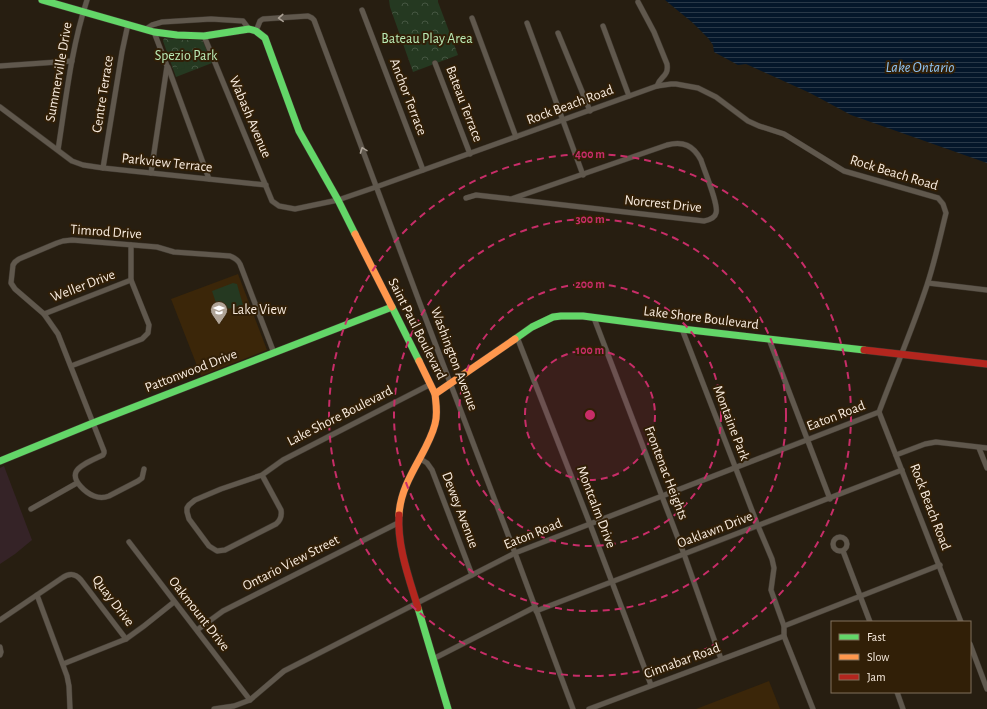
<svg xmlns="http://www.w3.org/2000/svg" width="987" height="709" viewBox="0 0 987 709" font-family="'Alegreya Sans',sans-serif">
<defs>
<pattern id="park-crowns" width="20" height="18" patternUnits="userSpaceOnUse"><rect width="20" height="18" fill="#253921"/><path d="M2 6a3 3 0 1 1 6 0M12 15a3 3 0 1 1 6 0" fill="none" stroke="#455641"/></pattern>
<pattern id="water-rules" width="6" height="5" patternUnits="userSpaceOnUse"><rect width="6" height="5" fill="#04162a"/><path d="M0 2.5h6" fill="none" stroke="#293848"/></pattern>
</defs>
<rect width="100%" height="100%" fill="#271e11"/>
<!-- commercial -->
<path fill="#352327" d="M 4,466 L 32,540 L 15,554 L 0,564 L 0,468 Z"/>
<!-- built -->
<g fill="#3b2609">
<path d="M 238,274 L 267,350 L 201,376 L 171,299 Z"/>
<path d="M 769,681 L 780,709 L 696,709 Z"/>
</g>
<!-- park -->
<g fill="url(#park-crowns)">
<path d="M 389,0 L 438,0 L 438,2 L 458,55 L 413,72 L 390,7 Z"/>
<path d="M 164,38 L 185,40 L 201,40 L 203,41 L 212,63 L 176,77 L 163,41 Z"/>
</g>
<!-- garden -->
<g fill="#253921">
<path d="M 189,49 L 194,64 L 188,66 L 183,52 Z"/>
<path d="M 180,53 L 185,68 L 178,70 L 173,56 Z"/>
<path d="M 233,283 L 237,284 L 243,305 L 234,308 L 223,309 L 216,303 L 212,291 Z"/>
</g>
<!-- water -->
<path fill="url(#water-rules)" d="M 665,0 L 987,0 L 987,163 L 851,115 L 810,93 L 746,64 L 738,65 L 714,52 L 713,45 L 708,38 L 693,23 Z"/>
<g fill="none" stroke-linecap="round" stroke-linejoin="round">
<defs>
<g id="street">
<path d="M 638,2 L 654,32 L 667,64 C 669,77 660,76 657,86"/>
<path d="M 362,10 L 423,170"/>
<path d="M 472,18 L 516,137"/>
<path d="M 527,23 L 583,175"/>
<path d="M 603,26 L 629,96"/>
<path d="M 146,29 L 152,25 L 162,22 L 211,19 L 243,21 L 249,29"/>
<path d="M 256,31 L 260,21 L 263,19 L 308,16 L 312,18 L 314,20 L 419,301 L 515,553 L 573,709"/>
<path d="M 558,33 L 590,111"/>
<path d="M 204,36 L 272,201 L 279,206 L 295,209 L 338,200 L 376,187 L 657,86 L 671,84 L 676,84 L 698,88 L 716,97 L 748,121 L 759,126 L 784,134 L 844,171 L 938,198 L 943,204 L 946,213 C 940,237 935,261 927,285 C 913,328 895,369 879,412 L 961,622"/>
<path d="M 435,63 L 470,154"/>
<path d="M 0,66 L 72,61"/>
<path d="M 168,67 L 209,179"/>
<path d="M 0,107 L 72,161 L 83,165 L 103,168 L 266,185"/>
<path d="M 58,150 C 66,99 71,49 87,0"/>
<path d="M 103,168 L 122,52 L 128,24"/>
<path d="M 151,173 L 167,66 L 154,32"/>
<path d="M 466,198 L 476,195 L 511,199 L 667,145 C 683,141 693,145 701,160 C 704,170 719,205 716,213 C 715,218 709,220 704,221 L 511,199"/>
<path d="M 928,283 L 987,290"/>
<path d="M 44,314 L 131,280"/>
<path d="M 594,318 L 684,554 L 721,659"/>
<path d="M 682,329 L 758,526 L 772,559 L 774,568 L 771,590 L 784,626 L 784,636 L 813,709"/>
<path d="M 517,337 L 590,524 L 651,685"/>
<path d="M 769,339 L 830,499"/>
<path d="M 71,366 L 142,339 L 148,333 L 149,325 L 131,280 L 131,245"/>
<path d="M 979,448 L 987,468"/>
<path d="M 896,455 L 925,444 L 936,442 L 987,448"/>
<path d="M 419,458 L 427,463 L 432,470 L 472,575"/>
<path d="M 144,469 L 142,478 L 138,481 L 109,496 C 104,498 99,498 94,496 C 86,493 72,481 76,472 C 79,465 95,459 103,455 L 104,453 L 104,451 L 58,334 L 44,314 L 15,289 L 11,283 L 13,265 L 15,262 L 19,259 L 57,243 L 63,241 L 72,240 L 157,247 L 174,252 L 230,256 C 235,258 238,260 240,264 L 274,353"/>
<path d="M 262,475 L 281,510 C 282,516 281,520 276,524 L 225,550 L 217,551 L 209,546 L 189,519 L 187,512 L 187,508 L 189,505 L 195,500 L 221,489 L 262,475 L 283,460 L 431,384"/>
<path d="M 31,509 L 77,483"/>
<circle cx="840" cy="544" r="7"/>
<path d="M 129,542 L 250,700"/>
<path d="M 843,551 L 870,622"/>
<path d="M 37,595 L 67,676 L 69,686 L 70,709"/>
<path d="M 536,611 L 902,470"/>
<path d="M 0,620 L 62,578 C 69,573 75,573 81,580 L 126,639"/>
<path d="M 784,626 L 940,565"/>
<path d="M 197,630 L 223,611 L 356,544 L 398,523"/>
<path d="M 970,644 L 987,689"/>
<path d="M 0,647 L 1,652 L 0,655"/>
<path d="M 433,659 L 535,607"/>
<path d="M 63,664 L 126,639 L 144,626 L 174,602"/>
<path d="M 897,692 L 903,709"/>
<path d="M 214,709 L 234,706 L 250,700 L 284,671 L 515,553 L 879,412"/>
<path d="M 589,709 L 784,636"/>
</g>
<g id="fast">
<path d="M 42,0 L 154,32 L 177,35 L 204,36 L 249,29 L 256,31 L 265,38 L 299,131 L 338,200 L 355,234"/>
<path d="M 515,339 L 532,327 L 553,317 L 561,316 L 583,316 L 682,329 L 864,350"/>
<path d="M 0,461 L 93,423 L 392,307 L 419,361"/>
<path d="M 418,608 L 448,709"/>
</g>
<g id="slow">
<path d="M 355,234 L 392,307"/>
<path d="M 419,361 L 435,394 L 515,339"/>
<path d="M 399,515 C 400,494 410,476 420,458 C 426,447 432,436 435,424 C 438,414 436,404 435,394"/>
</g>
<g id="jam">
<path d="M 864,350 L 987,364"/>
<path d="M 399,515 C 397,546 409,578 418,608"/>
</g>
</defs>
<!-- street casing -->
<use href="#street" stroke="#3e372e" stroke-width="6"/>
<!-- fast casing -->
<use href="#fast" stroke="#3e372e" stroke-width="8"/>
<!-- slow casing -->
<use href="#slow" stroke="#3e372e" stroke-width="8"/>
<!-- jam casing -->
<use href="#jam" stroke="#3e372e" stroke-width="8"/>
<!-- street -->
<use href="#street" stroke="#60584d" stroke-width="5"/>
<!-- fast -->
<use href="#fast" stroke="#63d668" stroke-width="7"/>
<!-- slow -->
<use href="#slow" stroke="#ff974d" stroke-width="7"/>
<!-- jam -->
<use href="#jam" stroke="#b3261e" stroke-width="7"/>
</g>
<!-- one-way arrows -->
<defs><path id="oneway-chevron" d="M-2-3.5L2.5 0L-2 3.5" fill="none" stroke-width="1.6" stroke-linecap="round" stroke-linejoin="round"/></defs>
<g stroke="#aca296">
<use href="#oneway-chevron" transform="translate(281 18) rotate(177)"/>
<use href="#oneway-chevron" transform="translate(363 150) rotate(-110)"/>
</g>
<!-- distance rings -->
<circle cx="590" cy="415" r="65" fill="#c82d68" fill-opacity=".12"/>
<g fill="none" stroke="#c82d68" stroke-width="2" stroke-dasharray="7 5">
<circle cx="590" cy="415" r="65"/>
<circle cx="590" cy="415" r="131"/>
<circle cx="590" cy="415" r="196"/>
<circle cx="590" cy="415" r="261"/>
</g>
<!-- icons -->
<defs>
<symbol id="school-pin" viewBox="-11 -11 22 30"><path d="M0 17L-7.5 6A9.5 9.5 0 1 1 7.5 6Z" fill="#b0a497" stroke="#311f07"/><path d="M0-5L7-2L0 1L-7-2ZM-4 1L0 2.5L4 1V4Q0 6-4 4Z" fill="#fff"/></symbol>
</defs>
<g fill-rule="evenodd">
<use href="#school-pin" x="209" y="300" width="20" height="27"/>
</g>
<g text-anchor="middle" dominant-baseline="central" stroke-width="4" stroke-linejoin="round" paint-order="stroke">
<!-- park labels -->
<g font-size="14" fill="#baebb6" stroke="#311f07">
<text x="427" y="39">Bateau Play Area</text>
<text x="186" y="56">Spezio Park</text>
</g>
<!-- street labels -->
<g font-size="14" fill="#f9ecdf" stroke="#311f07">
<text transform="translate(59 72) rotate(-80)">Summerville Drive</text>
<text transform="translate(103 94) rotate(-81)">Centre Terrace</text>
<text transform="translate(408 97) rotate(69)">Anchor Terrace</text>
<text transform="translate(464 104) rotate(69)">Bateau Terrace</text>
<text transform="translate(570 105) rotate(-20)">Rock Beach Road</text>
<text transform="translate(250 117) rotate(67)">Wabash Avenue</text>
<text transform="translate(167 163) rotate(6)">Parkview Terrace</text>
<text transform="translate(894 173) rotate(17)">Rock Beach Road</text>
<text transform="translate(663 204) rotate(6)">Norcrest Drive</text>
<text transform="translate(106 232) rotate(4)">Timrod Drive</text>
<text transform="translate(83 286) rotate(-21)">Weller Drive</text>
<text transform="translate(701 318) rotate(7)">Lake Shore Boulevard</text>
<text transform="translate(417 329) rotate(63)">Saint Paul Boulevard</text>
<text transform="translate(454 359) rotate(69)">Washington Avenue</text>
<text transform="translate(191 371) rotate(-21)">Pattonwood Drive</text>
<text transform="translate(340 416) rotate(-27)">Lake Shore Boulevard</text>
<text transform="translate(836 416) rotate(-21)">Eaton Road</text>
<text transform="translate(731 423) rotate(69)">Montaine Park</text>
<text transform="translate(666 473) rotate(69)">Frontenac Heights</text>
<text transform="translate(596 507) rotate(69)">Montcalm Drive</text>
<text transform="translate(930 507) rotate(69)">Rock Beach Road</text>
<text transform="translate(460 510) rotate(69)">Dewey Avenue</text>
<text transform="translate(715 530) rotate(-21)">Oaklawn Drive</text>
<text transform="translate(533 534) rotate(-22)">Eaton Road</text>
<text transform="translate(291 563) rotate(-27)">Ontario View Street</text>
<text transform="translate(113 601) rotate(53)">Quay Drive</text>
<text transform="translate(199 614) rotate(52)">Oakmount Drive</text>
<text transform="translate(682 661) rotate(-20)">Cinnabar Road</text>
</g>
<!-- poi labels -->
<g font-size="14" fill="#f9ecdf" stroke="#311f07" text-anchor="start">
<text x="232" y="310">Lake View</text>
</g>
<!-- water labels -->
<g font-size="15" font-style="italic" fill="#8fc4f4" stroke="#311f07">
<text x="920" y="67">Lake Ontario</text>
</g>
</g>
<circle cx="590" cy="415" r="6" fill="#c82d68" stroke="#311f07" stroke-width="2"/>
<g font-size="12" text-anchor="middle" font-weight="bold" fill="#c82d68" stroke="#311f07" stroke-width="4" stroke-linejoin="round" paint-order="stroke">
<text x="590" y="158">400 m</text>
<text x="590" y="223">300 m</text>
<text x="590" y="288">200 m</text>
<text x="590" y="354">100 m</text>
</g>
<!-- legend -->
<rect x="831" y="621" width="140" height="72" fill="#311f07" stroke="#81715d"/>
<rect x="839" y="634" width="20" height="6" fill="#63d668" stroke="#81715d"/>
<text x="867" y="641" font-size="12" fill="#f9ecdf">Fast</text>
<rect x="839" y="654" width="20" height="6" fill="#ff974d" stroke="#81715d"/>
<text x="867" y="661" font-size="12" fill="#f9ecdf">Slow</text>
<rect x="839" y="674" width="20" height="6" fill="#b3261e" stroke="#81715d"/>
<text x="867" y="681" font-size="12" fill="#f9ecdf">Jam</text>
</svg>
